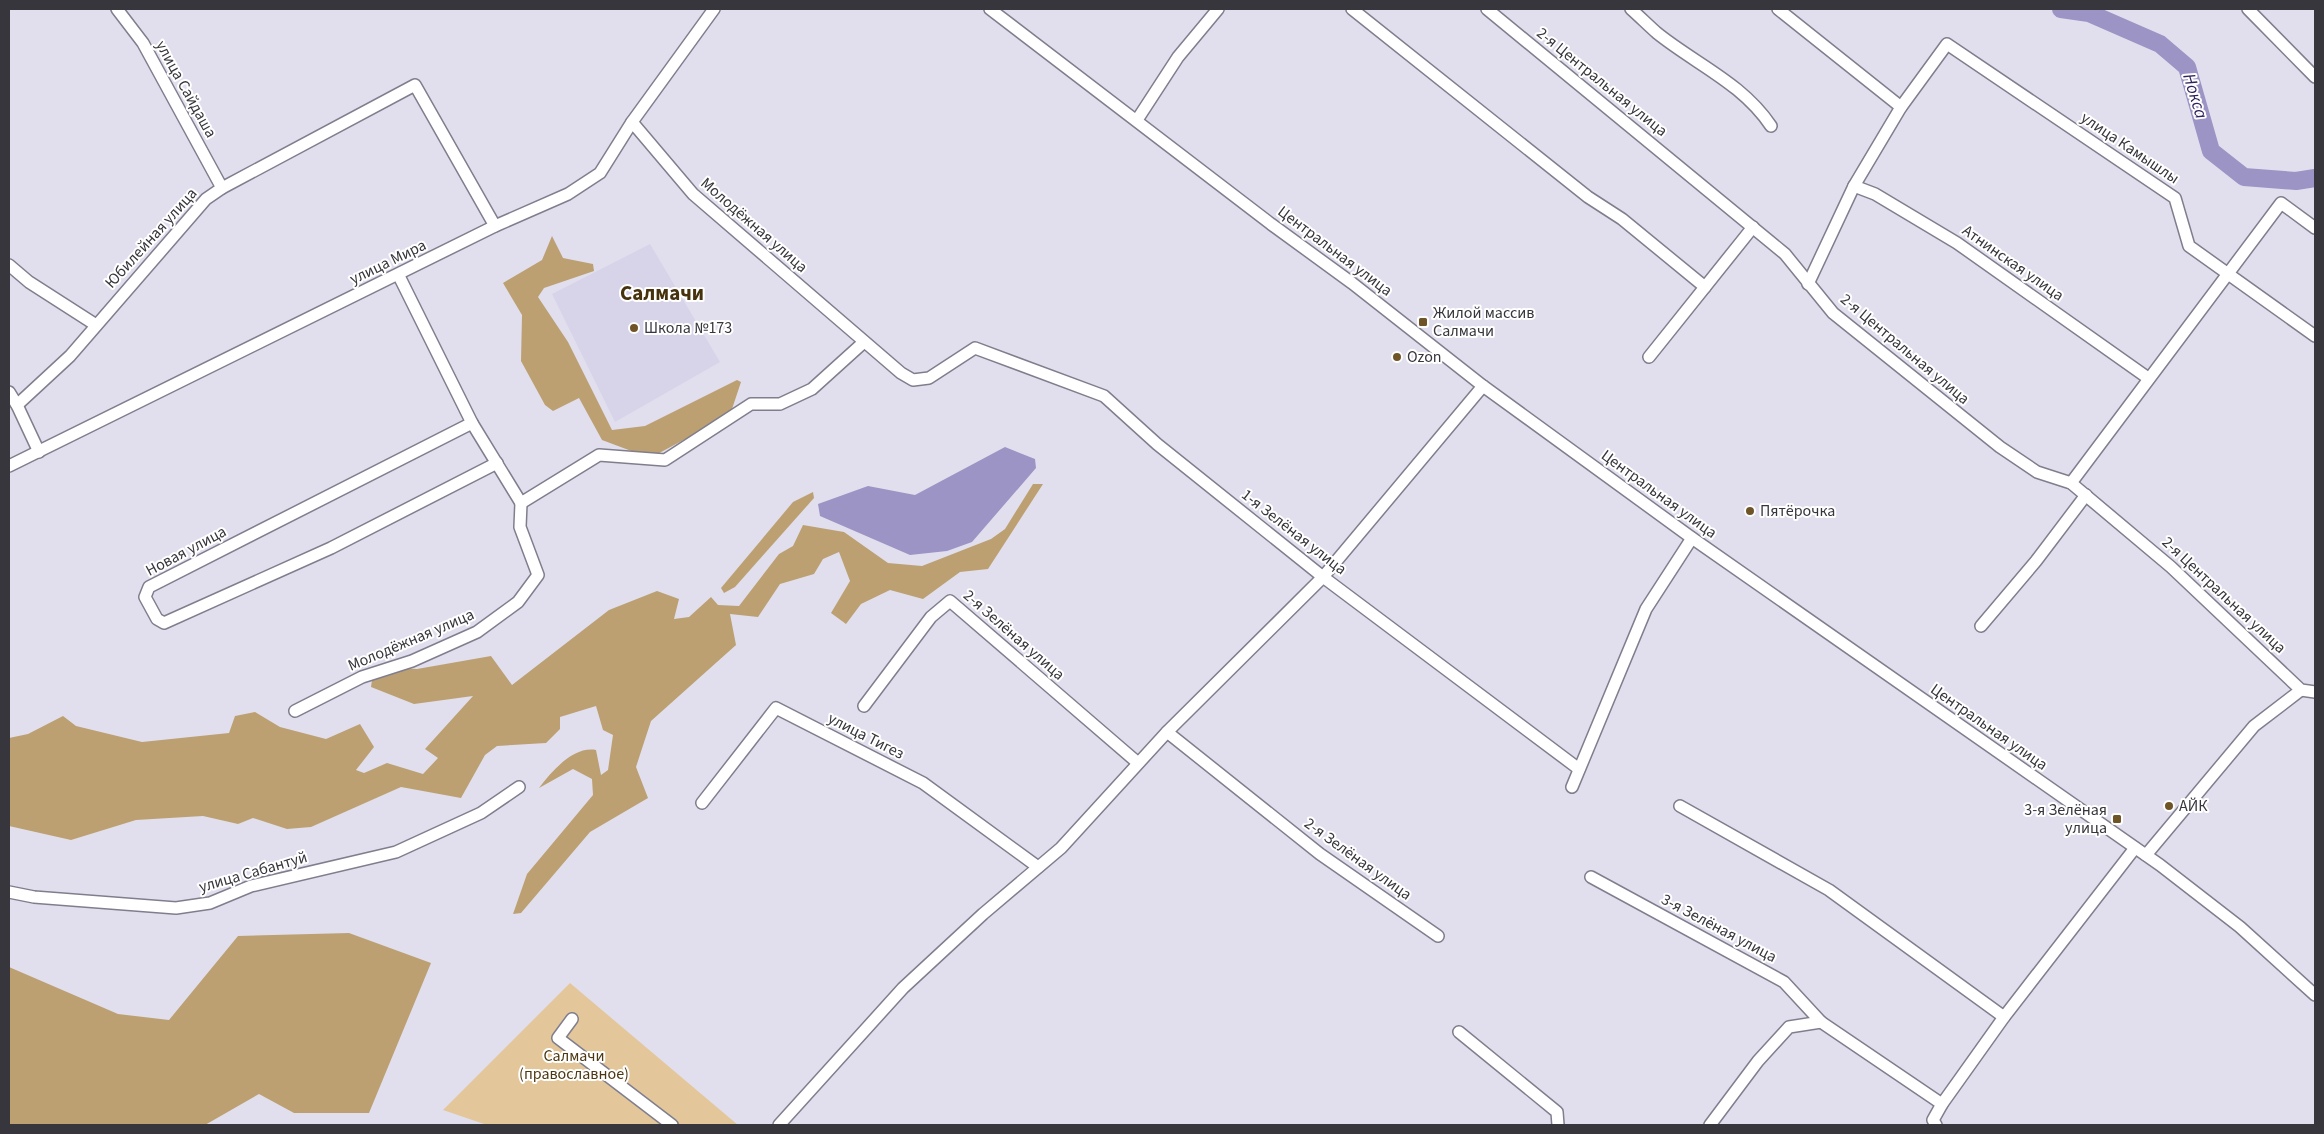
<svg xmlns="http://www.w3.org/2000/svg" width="2324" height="1134" viewBox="0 0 2324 1134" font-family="'Source Sans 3',sans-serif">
<rect width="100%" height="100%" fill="#e1dfee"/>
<!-- built -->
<path fill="#d7d4ea" d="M 650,244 L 720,362 L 615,422 L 552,294 Z"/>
<!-- green -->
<path fill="#e3c79a" d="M 570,983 L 738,1125 L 487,1125 L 443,1110 Z"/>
<!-- forest -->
<g fill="#bca071">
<path d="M 552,236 L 563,258 L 593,264 L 594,271 L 544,288 L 538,297 L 568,342 L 612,430 L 645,426 L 737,380 L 741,382 L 730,415 L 650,458 L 602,440 L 579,398 L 553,411 L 545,405 L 521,361 L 522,315 L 503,283 L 542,260 Z"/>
<path d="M 1033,484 L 1043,484 L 988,569 L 960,572 L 923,599 L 890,590 L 861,604 L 846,624 L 831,613 L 850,581 L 839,552 L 823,559 L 814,574 L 780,584 L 758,617 L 730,614 L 736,645 L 651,721 L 636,767 L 648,798 L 590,832 L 521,913 L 513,914 L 527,874 L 593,795 L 592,779 L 573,769 L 539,788 C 552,771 573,746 596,750 L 601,775 L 608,770 L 613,735 L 603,730 L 596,706 L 560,717 L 560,729 L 546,743 L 497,746 L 485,755 L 461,798 L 401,787 L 311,827 L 287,829 L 253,818 L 238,824 L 203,816 L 136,820 L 71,840 L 9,826 L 9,738 L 28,734 L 63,716 L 76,726 L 142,742 L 229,733 L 235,716 L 255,712 L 280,727 L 326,739 L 360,724 L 374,747 L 356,770 L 364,773 L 387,763 L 423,774 L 438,758 L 425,749 L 473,696 L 414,704 L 371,687 L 373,673 L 382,667 L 417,669 L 491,656 L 512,685 L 609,610 L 657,591 L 679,599 L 674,619 L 689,617 L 711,597 L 718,605 L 739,606 L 779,554 L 793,546 L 803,525 L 844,532 L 888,563 L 922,566 L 991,539 L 1005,529 Z"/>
<path d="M 813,492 L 814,498 L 735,587 L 724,593 L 721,588 L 793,502 Z"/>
<path d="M 349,933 L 431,963 L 369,1113 L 294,1113 L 259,1094 L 205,1125 L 9,1125 L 9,967 L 118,1014 L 169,1020 L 238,936 Z"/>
</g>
<!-- water -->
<path fill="#9c94c4" d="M 1005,447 L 1035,459 L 1036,468 L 972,542 L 947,551 L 910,555 L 820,516 L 818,504 L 868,486 L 915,495 Z"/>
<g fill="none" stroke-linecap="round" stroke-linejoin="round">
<!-- river -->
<path stroke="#9c94c4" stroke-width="18" d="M 2061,9 L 2089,13 L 2160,44 L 2187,67 L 2211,151 L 2244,177 L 2296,181 L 2315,178"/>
<defs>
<g id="minor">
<path d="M 117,9 L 143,43 L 222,188"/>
<path d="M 990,9 L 1271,224 L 1352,283 L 1483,386 L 1692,538 L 2160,865 L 2240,927 L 2315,995"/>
<path d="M 1352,9 L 1588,197 L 1622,219 L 1705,287"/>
<path d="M 1487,9 L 1785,254 L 1833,313 L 2000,447 L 2037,472 L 2071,483 L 2171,567 L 2301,690 L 2315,692"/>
<path d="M 1631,9 C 1640,17 1648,25 1657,33 C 1697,65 1742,83 1771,126"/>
<path d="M 1778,9 L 1901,107"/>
<path d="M 2248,9 L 2315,77"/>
<path d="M 1137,120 L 1178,57 L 1218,9"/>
<path d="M 632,122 L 693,194 L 901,373 L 913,380 L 929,378 L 975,348 L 1104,396 L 1157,444 L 1323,577 L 1579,769"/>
<path d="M 1854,186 L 1875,194 L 1957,243 L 2148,378"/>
<path d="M 9,265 L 29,282 L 96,325"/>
<path d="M 399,276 L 472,423 L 521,503 L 599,455 L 665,460 L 751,404 L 780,404 L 812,389 L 864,342"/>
<path d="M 1808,284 L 1854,186 L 1901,107 L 1947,44 L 2175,198 L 2189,246 L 2315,336"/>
<path d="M 1649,357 L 1753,227"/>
<path d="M 9,392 L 17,405 L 39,452"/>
<path d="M 17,405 L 70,356 L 206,199 L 222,188 L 415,85 L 495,226"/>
<path d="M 472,423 L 149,587 L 145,597 L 157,619 L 164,623 L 331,548 L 497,463"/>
<path d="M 9,466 L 495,226 L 568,194 L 600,173 L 632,122 L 714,9"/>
<path d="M 2071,483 L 2281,203 L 2315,228"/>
<path d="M 1981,626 L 2036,561 L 2086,495"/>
<path d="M 864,706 L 931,617 L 950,601 L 1138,763"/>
<path d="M 295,711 L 362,677 L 412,661 L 477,632 L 518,602 L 538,575 L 520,527 L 521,503"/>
<path d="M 1167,732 L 1320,854 L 1438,936"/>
<path d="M 1572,787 L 1646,609 L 1692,538"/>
<path d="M 702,803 L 776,708 L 923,783 L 1038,867"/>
<path d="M 1680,806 L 1829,890 L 2004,1017"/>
<path d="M 2146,855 L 2254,726 L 2301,690"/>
<path d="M 1591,877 L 1784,982 L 1821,1022 L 1942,1104"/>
<path d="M 9,892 L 34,897 L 176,908 L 210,903 L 251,886 L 396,852 L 481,813 L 519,787"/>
<path d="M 572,1019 L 558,1038 L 672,1125"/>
<path d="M 1459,1032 L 1557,1112 L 1558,1125"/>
<path d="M 779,1125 L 903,988 L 983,914 L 1061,848 L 1167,732 L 1323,577 L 1483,386"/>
<path d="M 1710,1125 L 1758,1061 L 1789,1027 L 1821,1022"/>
<path d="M 1936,1125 L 1933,1120 L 1942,1104 L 2004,1017 L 2135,848"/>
</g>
</defs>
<!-- minor casing -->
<use href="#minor" stroke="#807e8d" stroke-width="14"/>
<!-- minor -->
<use href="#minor" stroke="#fff" stroke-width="11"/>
</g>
<!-- markers -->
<g fill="#6e5426" stroke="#fff" stroke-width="2">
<rect x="1418" y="317" width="10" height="10" rx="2.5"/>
<circle cx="634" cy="328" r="5"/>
<circle cx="1397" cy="357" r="5"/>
<circle cx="1750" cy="511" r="5"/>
<circle cx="2169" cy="806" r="5"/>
<rect x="2112" y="814" width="10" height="10" rx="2.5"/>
</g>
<g text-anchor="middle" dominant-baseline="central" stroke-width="4" stroke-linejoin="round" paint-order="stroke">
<!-- street labels -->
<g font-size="16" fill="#36363c" stroke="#fff">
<text transform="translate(1602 82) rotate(39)">2-я Центральная улица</text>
<text transform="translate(186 89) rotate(61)">улица Сайдаша</text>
<text transform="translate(2130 148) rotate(34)">улица Камышлы</text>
<text transform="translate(754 225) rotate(41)">Молодёжная улица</text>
<text transform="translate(151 238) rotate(-48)">Юбилейная улица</text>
<text transform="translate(1335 251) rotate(37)">Центральная улица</text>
<text transform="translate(388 262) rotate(-26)">улица Мира</text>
<text transform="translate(2013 263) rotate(35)">Атнинская улица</text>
<text transform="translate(1905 349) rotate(40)">2-я Центральная улица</text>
<text transform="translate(1659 494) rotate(36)">Центральная улица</text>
<text transform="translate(1294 532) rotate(38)">1-я Зелёная улица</text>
<text transform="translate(186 551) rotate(-28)">Новая улица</text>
<text transform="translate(2224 595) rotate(43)">2-я Центральная улица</text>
<text transform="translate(1014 635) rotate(41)">2-я Зелёная улица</text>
<text transform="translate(411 640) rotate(-23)">Молодёжная улица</text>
<text transform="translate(1989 727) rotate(35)">Центральная улица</text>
<text transform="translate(866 736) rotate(27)">улица Тигез</text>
<text transform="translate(1358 859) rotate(36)">2-я Зелёная улица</text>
<text transform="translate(253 872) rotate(-16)">улица Сабантуй</text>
<text transform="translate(1719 928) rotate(28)">3-я Зелёная улица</text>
</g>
<!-- poi labels -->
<g font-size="16" fill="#36363c" stroke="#fff" text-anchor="start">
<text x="1433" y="313">Жилой массив<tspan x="1433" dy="18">Салмачи</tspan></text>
<text x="644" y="328">Школа №173</text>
<text x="1407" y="357">Ozon</text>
<text x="1760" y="511">Пятёрочка</text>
<text x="2179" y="806">АЙК</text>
<text x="2107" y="810" text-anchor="end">3-я Зелёная<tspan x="2107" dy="18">улица</tspan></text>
</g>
<!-- park labels -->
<g font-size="16" fill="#4d3812" stroke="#fff">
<text x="574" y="1056">Салмачи<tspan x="574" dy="18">(православное)</tspan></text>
</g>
<!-- water labels -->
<g font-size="18" font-style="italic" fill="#30205b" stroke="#fff">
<text transform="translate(2195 96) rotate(73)">Нокса</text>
</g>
<!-- district labels -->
<g font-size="21" font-weight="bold" fill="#46320c" stroke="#fff">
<text x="662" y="293">Салмачи</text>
</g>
</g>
<!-- border -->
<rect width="2324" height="1134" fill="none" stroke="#36363c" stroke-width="20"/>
</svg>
